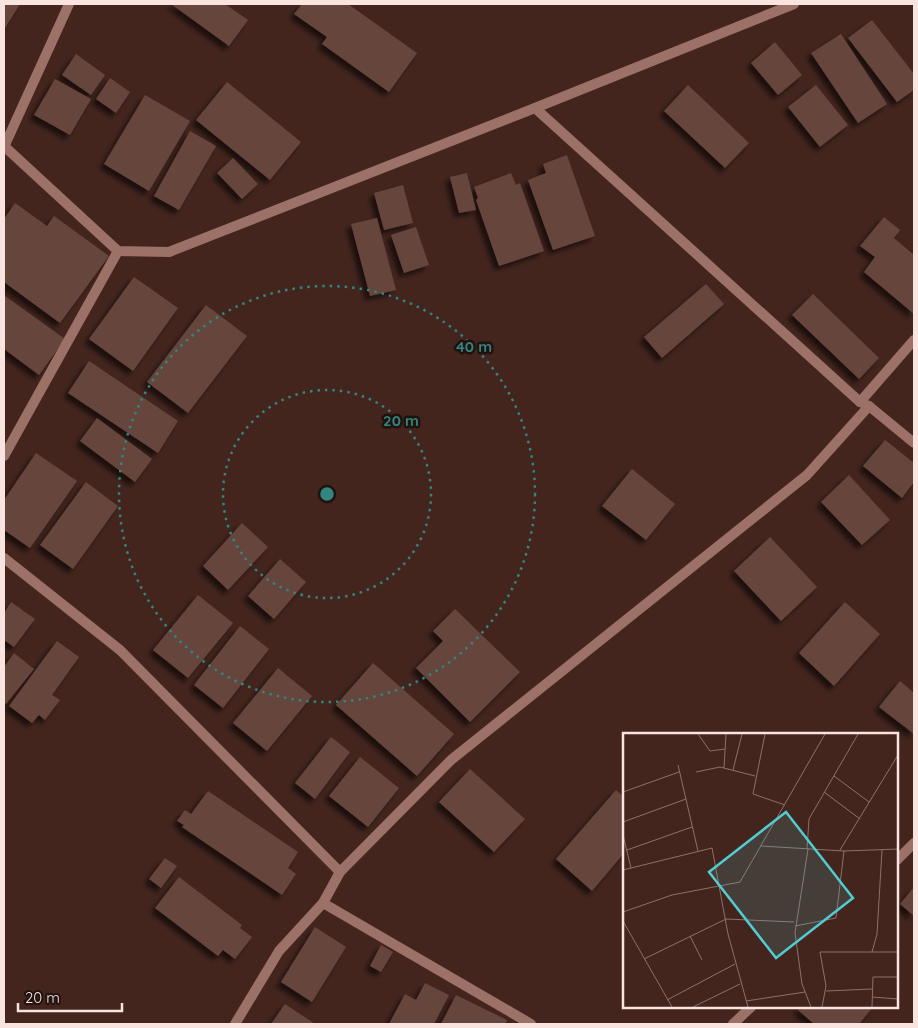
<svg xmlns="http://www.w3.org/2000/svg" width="918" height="1028" viewBox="0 0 918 1028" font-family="Quicksand,sans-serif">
<defs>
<filter id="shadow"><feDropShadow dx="-4.5" dy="4.5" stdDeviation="2.5" flood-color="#0009"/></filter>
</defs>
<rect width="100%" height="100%" fill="#43251e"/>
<!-- building -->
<g fill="#66453d" filter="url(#shadow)">
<path d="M 4,4 L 20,4 L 5,28 L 4,27 Z"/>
<path d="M 171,4 L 225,4 L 248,20 L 229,46 Z"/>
<path d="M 302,4 L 348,4 L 417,53 L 389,92 L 322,44 L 327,37 L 294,14 Z"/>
<path d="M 872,20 L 914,74 L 914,90 L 897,102 L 848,38 Z"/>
<path d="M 841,34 L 887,104 L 858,123 L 811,53 Z"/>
<path d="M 775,42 L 802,75 L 778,95 L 751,63 Z"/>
<path d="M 76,54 L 105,75 L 91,95 L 62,75 Z"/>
<path d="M 110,78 L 130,92 L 116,113 L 96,99 Z"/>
<path d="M 55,79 L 91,99 L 70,135 L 34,115 Z"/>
<path d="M 227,82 L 301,142 L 270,180 L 196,120 Z"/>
<path d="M 688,85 L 749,143 L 725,168 L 664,111 Z"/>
<path d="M 816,85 L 848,125 L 820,147 L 788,107 Z"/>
<path d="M 145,95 L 190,121 L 149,191 L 104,164 Z"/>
<path d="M 190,131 L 216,146 L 179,210 L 154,196 Z"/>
<path d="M 567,155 L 595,236 L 553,250 L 528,180 L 546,173 L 543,164 Z"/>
<path d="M 233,158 L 258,184 L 242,199 L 217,173 Z"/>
<path d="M 467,173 L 476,210 L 459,213 L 450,177 Z"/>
<path d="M 511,173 L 516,185 L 520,183 L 544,251 L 499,266 L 476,200 L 478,198 L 474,187 Z"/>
<path d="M 403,185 L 413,223 L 384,230 L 374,193 Z"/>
<path d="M 15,203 L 47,226 L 54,216 L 109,256 L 60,323 L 4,282 L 4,219 Z"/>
<path d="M 884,217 L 900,230 L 894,238 L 914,255 L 914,314 L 864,272 L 875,257 L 860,246 Z"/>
<path d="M 377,218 L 396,290 L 370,296 L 351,224 Z"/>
<path d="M 416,227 L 429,265 L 404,273 L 391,235 Z"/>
<path d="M 134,277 L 178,308 L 133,371 L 89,339 Z"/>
<path d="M 706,284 L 724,304 L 662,358 L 644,337 Z"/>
<path d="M 813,294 L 879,358 L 859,379 L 792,315 Z"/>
<path d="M 5,296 L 65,339 L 39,375 L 4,349 L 4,298 Z"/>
<path d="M 206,305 L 247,336 L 188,413 L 147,382 Z"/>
<path d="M 89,361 L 178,421 L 158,453 L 68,393 Z"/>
<path d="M 97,418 L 152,459 L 135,482 L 80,441 Z"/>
<path d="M 885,440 L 914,463 L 914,482 L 902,498 L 863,466 Z"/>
<path d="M 36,453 L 77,481 L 30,548 L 4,530 L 4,500 Z"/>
<path d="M 632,469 L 675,504 L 646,540 L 602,506 Z"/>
<path d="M 849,475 L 890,520 L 862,545 L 821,502 Z"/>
<path d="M 86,482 L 118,506 L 73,569 L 40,545 Z"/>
<path d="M 242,523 L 268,547 L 228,590 L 203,566 Z"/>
<path d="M 770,537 L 817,587 L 781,621 L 734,571 Z"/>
<path d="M 280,559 L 306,582 L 274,619 L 248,596 Z"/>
<path d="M 198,595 L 233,623 L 188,678 L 153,650 Z"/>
<path d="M 11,602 L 35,619 L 14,647 L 4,640 L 4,613 Z"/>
<path d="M 845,602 L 880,634 L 834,686 L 799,653 Z"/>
<path d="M 455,609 L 520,672 L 470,722 L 416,668 L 443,641 L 433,631 Z"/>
<path d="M 240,626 L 269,649 L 223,708 L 194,685 Z"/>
<path d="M 57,641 L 79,657 L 52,695 L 60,700 L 45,720 L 39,715 L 32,723 L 9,706 Z"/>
<path d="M 14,653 L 34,669 L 6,704 L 4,702 L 4,667 Z"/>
<path d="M 373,663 L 454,734 L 417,776 L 336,705 Z"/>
<path d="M 278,668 L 312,696 L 267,751 L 233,723 Z"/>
<path d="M 900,681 L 914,693 L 914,734 L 879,707 Z"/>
<path d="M 331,737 L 350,752 L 315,799 L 295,783 Z"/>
<path d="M 360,757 L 399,788 L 368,827 L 329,796 Z"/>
<path d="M 470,769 L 525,819 L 494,852 L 439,802 Z"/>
<path d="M 616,790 L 624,797 L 624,853 L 592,891 L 556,859 Z"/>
<path d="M 208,791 L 298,852 L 288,868 L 296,874 L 282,895 L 182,827 L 184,825 L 177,821 L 185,810 L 191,814 Z"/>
<path d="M 165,858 L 177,866 L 161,888 L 149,879 Z"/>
<path d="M 179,877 L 242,925 L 240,928 L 252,937 L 235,959 L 223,950 L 218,956 L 155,908 Z"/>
<path d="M 914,887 L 914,916 L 900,904 Z"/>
<path d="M 315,927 L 346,947 L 312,1002 L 281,982 Z"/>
<path d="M 381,945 L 393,952 L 381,972 L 370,966 Z"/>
<path d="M 425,983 L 449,995 L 434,1024 L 389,1024 L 405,994 L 416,1000 Z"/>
<path d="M 456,995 L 507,1020 L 505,1024 L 441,1024 Z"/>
<path d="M 285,1004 L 315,1024 L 271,1024 Z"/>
<path d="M 800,1007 L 873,1007 L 859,1024 L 814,1024 L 798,1010 Z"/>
</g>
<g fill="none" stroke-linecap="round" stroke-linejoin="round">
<!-- lane -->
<path stroke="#9b7168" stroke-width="10" d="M 4,456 L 118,251"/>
<!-- street -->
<g stroke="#9b7168" stroke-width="10">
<path d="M 535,108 L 860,402 L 869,406 L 914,443"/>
<path d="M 4,146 L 118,251 L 169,252 L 535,108 L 794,4"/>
<path d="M 4,147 L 69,4"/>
<path d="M 860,402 L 914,340"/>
<path d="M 4,558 L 120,650 L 340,872"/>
<path d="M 897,860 L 914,843"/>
<path d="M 323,903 L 531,1024"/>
<path d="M 235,1024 L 279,951 L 323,903 L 340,872 L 451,760 L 807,475 L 869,406"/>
<path d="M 733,1024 L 751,1007"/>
</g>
</g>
<!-- distance rings -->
<g fill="none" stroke="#32867f" stroke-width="2.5" stroke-dasharray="2.5 5">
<circle cx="327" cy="494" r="104"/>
<circle cx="327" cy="494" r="208"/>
</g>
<!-- overview -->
<g transform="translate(623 733)">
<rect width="275" height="275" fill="#43251e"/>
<path fill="none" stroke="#8c716b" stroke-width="1" d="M 75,1 L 87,18 L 102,16M 142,1 L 130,61 L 162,72M 55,32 L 75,118M 101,35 L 103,1M 110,37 L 119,1M 73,39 L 97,34 L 132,43M 211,43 L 246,69M 0,59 L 56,39M 201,59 L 237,86M 0,89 L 63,66M 0,102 L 8,135M 138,113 L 221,118 L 275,116M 184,116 L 186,86 L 235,1M 185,116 L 172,200 L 179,251 L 188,274M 4,117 L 69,94M 217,117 L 275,22M 0,137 L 89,115 L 105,201 L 125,274M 0,179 L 49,162 L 117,149 L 202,1M 0,188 L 49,274M 172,193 L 213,185 L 221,118M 67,203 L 79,227M 249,219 L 254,201 L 259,117M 21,226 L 103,186 L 171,189M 203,258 L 249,256M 249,264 L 275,266M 44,267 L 112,231M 123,268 L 182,259M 70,274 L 117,251M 199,274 L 203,253 L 197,219 L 275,219M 249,274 L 250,244 L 275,244"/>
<path fill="#51ccd1" fill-opacity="0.15" stroke="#51ccd1" stroke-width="2.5" d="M 163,79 L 230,165 L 153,225 L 86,139 Z"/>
<rect width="275" height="275" fill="none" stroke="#f9e4df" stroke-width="2.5"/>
</g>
<circle cx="327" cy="494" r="8" fill="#32867f" stroke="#20120f" stroke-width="2.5"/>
<g font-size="15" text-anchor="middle" font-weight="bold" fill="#32867f" stroke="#20120f" stroke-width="5" stroke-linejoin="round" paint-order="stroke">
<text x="474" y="352">40 m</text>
<text x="401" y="426">20 m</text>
</g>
<!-- border -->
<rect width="918" height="1028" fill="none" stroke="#f9e4df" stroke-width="10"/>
<!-- scale -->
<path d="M18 1003v8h104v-8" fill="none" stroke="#f9e4df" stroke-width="2.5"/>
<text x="25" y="1003" font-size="15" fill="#f9e4df" stroke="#20120f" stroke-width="4" paint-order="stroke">20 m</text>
</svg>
